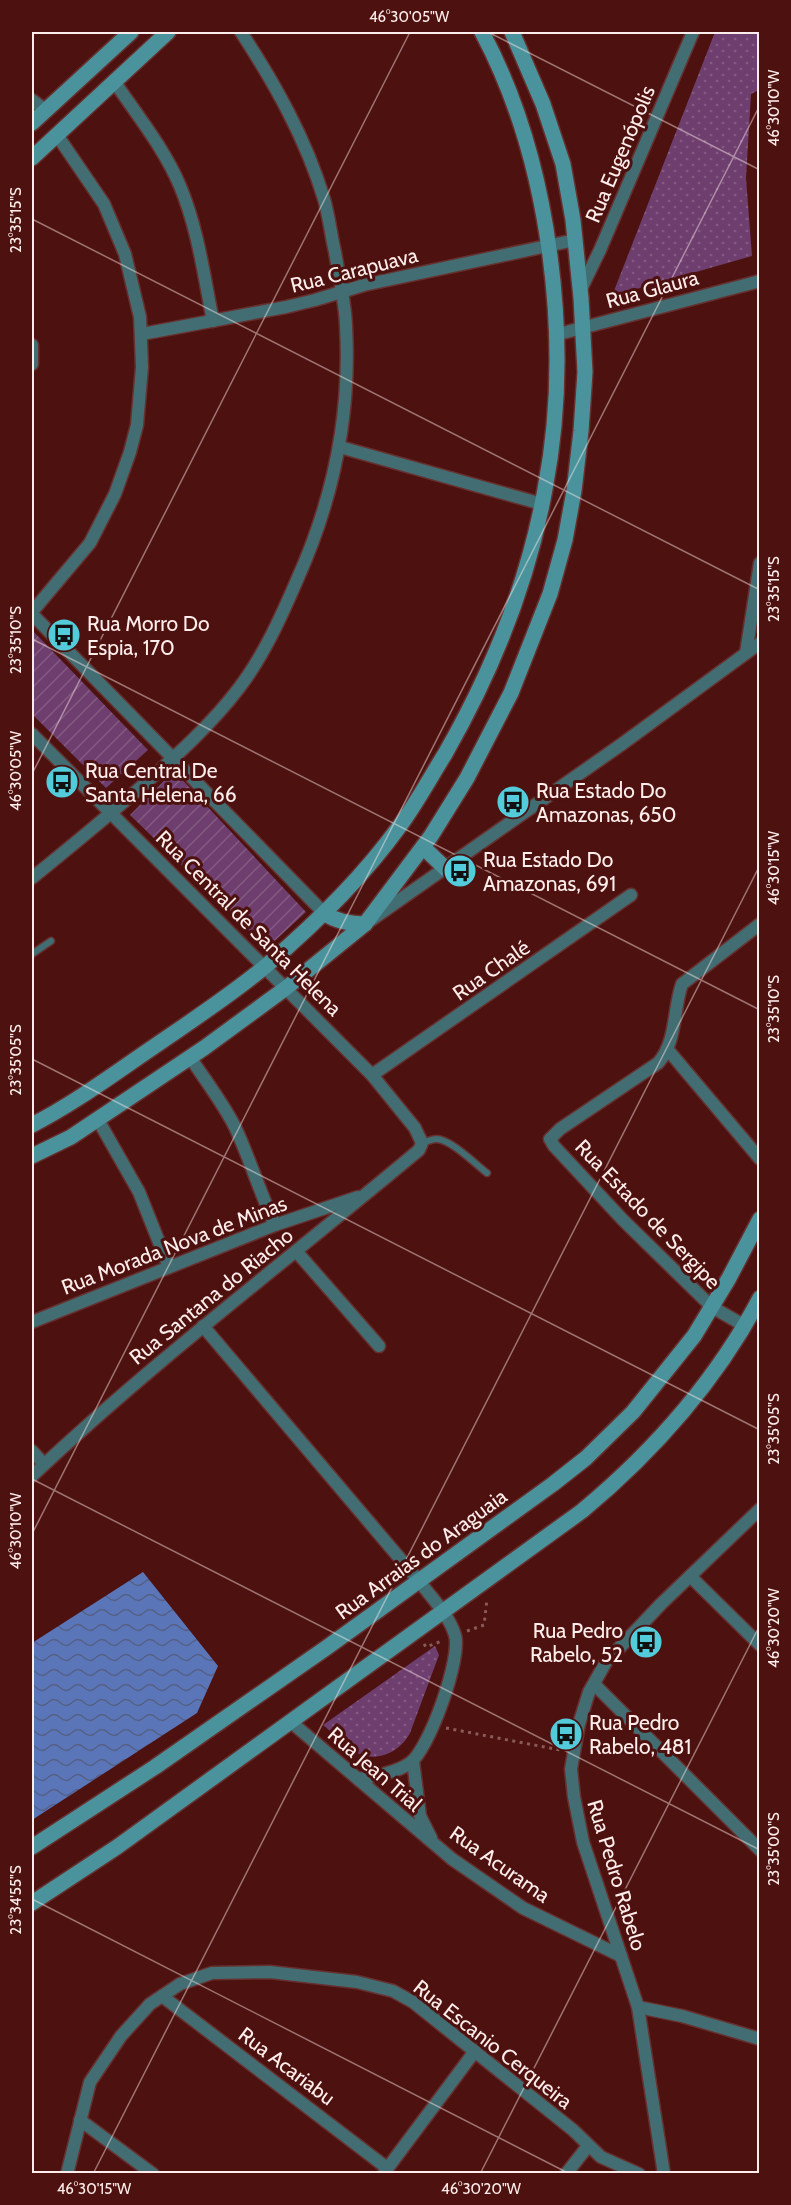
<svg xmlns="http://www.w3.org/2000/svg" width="791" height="2205" viewBox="0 0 791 2205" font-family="Cabin,sans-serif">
<defs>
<pattern id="park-dots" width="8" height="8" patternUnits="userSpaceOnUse" patternTransform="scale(1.5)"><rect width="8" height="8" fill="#6e3e6e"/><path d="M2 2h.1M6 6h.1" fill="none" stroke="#845a83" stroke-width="1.8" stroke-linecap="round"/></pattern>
<pattern id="garden-furrows" width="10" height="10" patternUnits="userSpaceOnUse" patternTransform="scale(1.5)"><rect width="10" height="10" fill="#6e3e6e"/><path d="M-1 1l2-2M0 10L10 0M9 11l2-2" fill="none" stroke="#845a83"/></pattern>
<pattern id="water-waves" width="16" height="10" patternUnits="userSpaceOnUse" patternTransform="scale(1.5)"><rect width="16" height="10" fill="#5b75b9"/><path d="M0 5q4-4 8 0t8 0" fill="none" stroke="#546085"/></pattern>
</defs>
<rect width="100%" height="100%" fill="#4d110f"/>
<!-- park -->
<g fill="url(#park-dots)">
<path d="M 715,32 L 759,32 L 759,90 L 751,94 L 746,178 L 752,256 L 612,296 Z"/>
<path d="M 435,1646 L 439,1655 L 410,1733 C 400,1752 377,1763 357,1753 C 345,1746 334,1734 323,1725 Z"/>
</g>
<!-- garden -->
<g fill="url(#garden-furrows)">
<path d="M 32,630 L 148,750 L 106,788 L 32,714 Z"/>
<path d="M 174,771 L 306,912 L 267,948 L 130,815 Z"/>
</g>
<!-- water -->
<path fill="url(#water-waves)" d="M 143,1572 L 218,1666 L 197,1713 L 32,1820 L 32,1643 Z"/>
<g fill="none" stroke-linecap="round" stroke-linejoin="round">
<defs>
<g id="lane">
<path d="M 32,954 L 51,941"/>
<path d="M 422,1143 C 426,1142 432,1139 436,1139 C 451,1139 475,1164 487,1173"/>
</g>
<g id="street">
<path d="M 114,81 C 137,115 164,148 180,186 C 198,229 204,276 213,321"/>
<path d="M 32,100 L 45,110"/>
<path d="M 580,291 L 600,250 L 693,32"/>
<path d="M 142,334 L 286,307 L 315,300 L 364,285 L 575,240"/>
<path d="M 555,335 L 760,281"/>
<path d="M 32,345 L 32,364"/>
<path d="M 340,447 L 542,504"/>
<path d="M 32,612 L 90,543 L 115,494 L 130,452 L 137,425 L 142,367 L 140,317 L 125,254 L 104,204 L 57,135"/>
<path d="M 32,614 L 324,913"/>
<path d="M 746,653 L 760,563"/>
<path d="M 32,734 L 372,1075 L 415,1128 L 422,1143 L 419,1150 C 289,1259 155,1360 32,1476"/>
<path d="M 32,878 C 69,848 106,818 142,786 C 176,756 211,725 239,688 C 264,655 281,617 297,580 C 333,500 351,414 346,326 C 345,301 339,277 335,252 C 331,235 329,216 324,199 C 306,139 275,84 241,32"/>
<path d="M 371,920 L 622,744 L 760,643"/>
<path d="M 668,1050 L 760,1159"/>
<path d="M 190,1057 C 205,1080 223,1103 235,1127 C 250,1159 260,1193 275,1225"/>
<path d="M 372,1075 L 631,895"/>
<path d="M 97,1118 L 139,1192 L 169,1267"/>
<path d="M 296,1251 L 379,1346"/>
<path d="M 32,1322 L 275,1225 L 358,1197"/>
<path d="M 203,1326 L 419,1581 C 431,1597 449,1615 455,1635 C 462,1657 429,1750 410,1763 C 396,1773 374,1776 358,1779"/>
<path d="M 745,1326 L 712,1307 L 623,1220 L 554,1146 L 550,1139 L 560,1129 L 658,1063 C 677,1042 673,1009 682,984 L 760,924"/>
<path d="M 32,1451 L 44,1464"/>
<path d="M 690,1576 L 760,1645"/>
<path d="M 594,1684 L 760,1850"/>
<path d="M 291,1722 L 452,1859 L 523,1908 L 621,1956"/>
<path d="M 413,1761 L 420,1816 L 431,1838"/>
<path d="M 162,1996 L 387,2168"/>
<path d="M 638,2007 L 682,2016 L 760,2039"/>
<path d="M 80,2120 L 153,2174"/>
<path d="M 384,2173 L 475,2051"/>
<path d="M 67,2174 L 90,2082 L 121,2036 L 150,2004 L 180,1984 L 212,1973 L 270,1972 L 357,1982 L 393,1991 L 413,2002 L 573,2130 L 601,2157 L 639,2174"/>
<path d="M 566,2174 L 588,2146"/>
<path d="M 664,2174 L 638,2007 L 583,1842 L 574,1797 L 571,1769 L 579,1724 L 589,1692 L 606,1662 L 661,1604 L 760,1509"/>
</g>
<g id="secondary">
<path d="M 32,123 L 131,32"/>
<path d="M 32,158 L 168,32"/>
<path d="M 423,847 L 446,869"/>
<path d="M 324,913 C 337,922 350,924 365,924"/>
<path d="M 32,1125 C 73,1104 111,1076 149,1050 C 188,1023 230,996 267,965 C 315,924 362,878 399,827 C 416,804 430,778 445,754 C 492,672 528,583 545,489 C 573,344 551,162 482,32"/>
<path d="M 32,1156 L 71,1137 L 204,1048 L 286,988 L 365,924 L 431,836 L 467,778 L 511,693 L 550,594 L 565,540 L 574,491 L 581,431 L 585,372 L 581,298 L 573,220 L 563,164 L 543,104 L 512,32"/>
<path d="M 32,1847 L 155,1767 L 326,1648 L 553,1484 L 586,1458 L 633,1412 L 694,1336 L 729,1278 L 760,1219"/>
<path d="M 32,1903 L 117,1847 L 582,1511 C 654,1451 716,1381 760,1298"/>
</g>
</defs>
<!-- lane casing -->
<use href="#lane" stroke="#66302e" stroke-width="9"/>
<!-- street casing -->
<use href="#street" stroke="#66302e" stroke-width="15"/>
<!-- secondary casing -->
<use href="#secondary" stroke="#66302e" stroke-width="18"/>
<!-- path -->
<g stroke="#885b59" stroke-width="3" stroke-dasharray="3 4.5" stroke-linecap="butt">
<path d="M 467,1631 L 484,1625 L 487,1599"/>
<path d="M 424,1644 L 426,1647 L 442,1641"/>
<path d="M 446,1728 L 560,1750"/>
</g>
<!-- lane -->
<use href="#lane" stroke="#426d73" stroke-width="6"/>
<!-- street -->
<use href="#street" stroke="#426d73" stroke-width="12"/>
<!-- secondary -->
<use href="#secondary" stroke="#4a939d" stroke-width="15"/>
</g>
<!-- ticks -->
<path fill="none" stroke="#feedeb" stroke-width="1.5" stroke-opacity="0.45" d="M 488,32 L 760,170M 32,219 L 760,590M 32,639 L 760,1010M 32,774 L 410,32M 32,1059 L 760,1430M 32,1479 L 760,1850M 32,1534 L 760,105M 32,1899 L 570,2174M 93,2174 L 760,865M 480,2174 L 760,1625"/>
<!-- icons -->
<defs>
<symbol id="bus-disc" viewBox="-11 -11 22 22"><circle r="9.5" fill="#53cbda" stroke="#4d110f"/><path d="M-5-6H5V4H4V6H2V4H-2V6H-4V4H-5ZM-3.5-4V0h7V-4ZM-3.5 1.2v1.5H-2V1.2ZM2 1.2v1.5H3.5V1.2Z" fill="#111"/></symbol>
</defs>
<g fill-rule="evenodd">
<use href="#bus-disc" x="45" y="616" width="38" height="38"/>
<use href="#bus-disc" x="43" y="763" width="38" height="38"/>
<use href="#bus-disc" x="494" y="783" width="38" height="38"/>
<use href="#bus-disc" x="441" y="852" width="38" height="38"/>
<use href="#bus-disc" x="627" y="1623" width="38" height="38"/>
<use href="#bus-disc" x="547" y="1715" width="38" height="38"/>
</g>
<g text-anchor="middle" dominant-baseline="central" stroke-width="6" stroke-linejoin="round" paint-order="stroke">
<!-- street labels -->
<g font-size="21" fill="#feedeb" stroke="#4d110f">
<text transform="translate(620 154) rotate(-67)">Rua Eugenópolis</text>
<text transform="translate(354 270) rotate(-14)">Rua Carapuava</text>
<text transform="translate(652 289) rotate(-15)">Rua Glaura</text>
<text transform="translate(249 923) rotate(45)">Rua Central de Santa Helena</text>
<text transform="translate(491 970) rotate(-35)">Rua Chalé</text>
<text transform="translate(648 1214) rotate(46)">Rua Estado de Sergipe</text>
<text transform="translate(174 1245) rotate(-21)">Rua Morada Nova de Minas</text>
<text transform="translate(211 1296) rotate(-39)">Rua Santana do Riacho</text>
<text transform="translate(421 1554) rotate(-36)">Rua Arraias do Araguaia</text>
<text transform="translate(375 1769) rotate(41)">Rua Jean Trial</text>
<text transform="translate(500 1864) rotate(35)">Rua Acurama</text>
<text transform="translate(617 1875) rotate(73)">Rua Pedro Rabelo</text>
<text transform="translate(493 2044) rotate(38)">Rua Escanio Cerqueira</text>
<text transform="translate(287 2066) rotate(37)">Rua Acariabu</text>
</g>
<!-- poi labels -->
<g font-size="21" fill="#feedeb" stroke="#4d110f" text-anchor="start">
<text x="87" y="623">Rua Morro Do<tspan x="87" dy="24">Espia, 170</tspan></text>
<text x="85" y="770">Rua Central De<tspan x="85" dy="24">Santa Helena, 66</tspan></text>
<text x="536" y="790">Rua Estado Do<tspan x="536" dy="24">Amazonas, 650</tspan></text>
<text x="483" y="859">Rua Estado Do<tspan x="483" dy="24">Amazonas, 691</tspan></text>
<text x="623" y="1630" text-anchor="end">Rua Pedro<tspan x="623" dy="24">Rabelo, 52</tspan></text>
<text x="589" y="1722">Rua Pedro<tspan x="589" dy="24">Rabelo, 481</tspan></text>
</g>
</g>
<!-- border -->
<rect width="791" height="2205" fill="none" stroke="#4d110f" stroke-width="66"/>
<rect x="33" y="33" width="725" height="2139" fill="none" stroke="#feedeb" stroke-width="2"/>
<g font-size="15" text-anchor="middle" fill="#feedeb">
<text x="409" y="22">46°30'05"W</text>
<text transform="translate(774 108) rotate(-90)" y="5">46°30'10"W</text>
<text transform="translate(16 220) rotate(-90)" y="5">23°35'15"S</text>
<text transform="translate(774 589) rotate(-90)" y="5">23°35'15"S</text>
<text transform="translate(16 640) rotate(-90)" y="5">23°35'10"S</text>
<text transform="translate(16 771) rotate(-90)" y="5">46°30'05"W</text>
<text transform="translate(774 868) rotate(-90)" y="5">46°30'15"W</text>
<text transform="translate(774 1009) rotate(-90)" y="5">23°35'10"S</text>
<text transform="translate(16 1060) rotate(-90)" y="5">23°35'05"S</text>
<text transform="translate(774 1429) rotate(-90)" y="5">23°35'05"S</text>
<text transform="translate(16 1531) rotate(-90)" y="5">46°30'10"W</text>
<text transform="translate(774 1628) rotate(-90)" y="5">46°30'20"W</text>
<text transform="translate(774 1849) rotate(-90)" y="5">23°35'00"S</text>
<text transform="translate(16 1900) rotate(-90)" y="5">23°34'55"S</text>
<text x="94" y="2194">46°30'15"W</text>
<text x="481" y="2194">46°30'20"W</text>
</g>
</svg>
